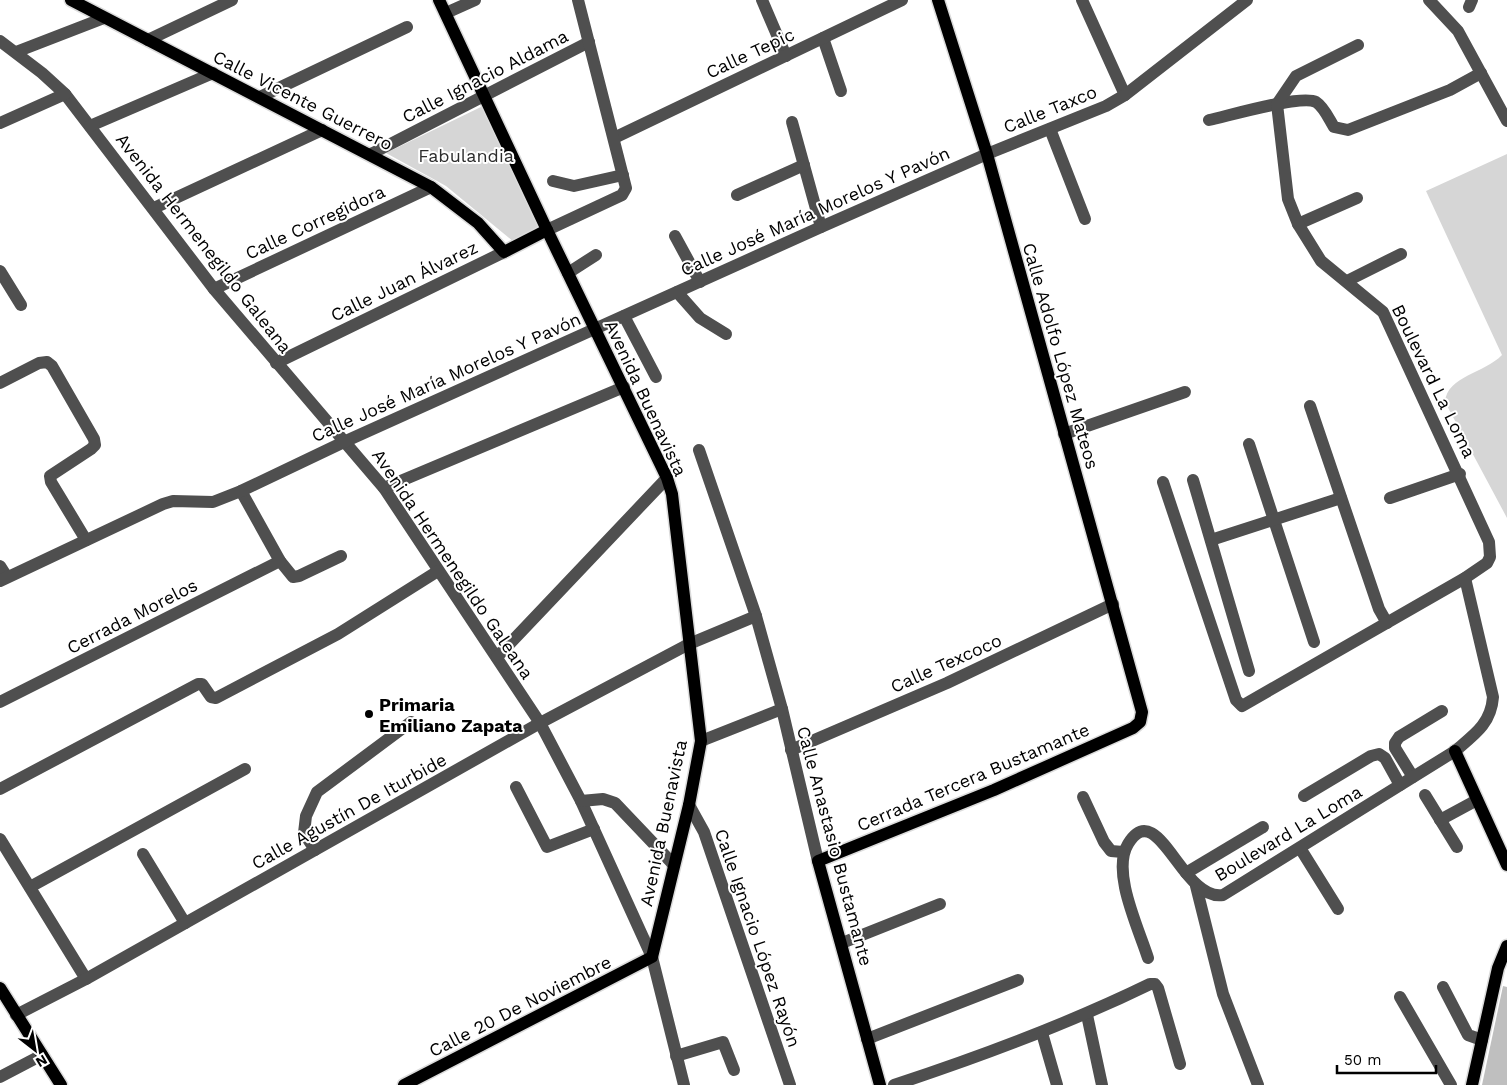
<svg xmlns="http://www.w3.org/2000/svg" width="1507" height="1085" viewBox="0 0 1507 1085" font-family="'Work Sans',sans-serif">
<rect width="100%" height="100%" fill="#fff"/>
<!-- green -->
<g fill="#d6d6d6">
<path d="M 483,106 L 543,228 L 514,242 L 446,186 L 386,153 Z"/>
<path d="M 1507,154 L 1507,518 L 1445,402 C 1447,376 1485,373 1502,355 L 1426,191 Z"/>
</g>
<!-- building -->
<path fill="#bfbfbf" d="M 1503,986 L 1507,987 L 1507,1085 L 1482,1085 Z"/>
<g fill="none" stroke-linecap="round" stroke-linejoin="round">
<defs>
<g id="major">
<path d="M 71,0 L 431,187 L 478,223 L 504,252 L 547,230"/>
<path d="M 1455,751 L 1507,865"/>
<path d="M 0,988 L 61,1085"/>
<path d="M 404,1085 L 652,957 L 689,805 L 701,741 L 672,494 L 667,478 L 547,230 L 439,0"/>
<path d="M 880,1085 L 818,861 L 994,790 L 1133,728 L 1140,722 L 1142,712 L 987,154 L 938,0"/>
<path d="M 1472,1085 L 1498,968 L 1507,946"/>
</g>
</defs>
<!-- major casing -->
<use href="#major" stroke="#dbdbdb" stroke-width="15"/>
<!-- minor -->
<g stroke="#4f4f4f" stroke-width="12">
<path d="M 762,0 L 786,56"/>
<path d="M 1082,0 L 1125,95"/>
<path d="M 1429,0 L 1458,31 L 1507,121"/>
<path d="M 1469,7 L 1472,0"/>
<path d="M 446,13 L 475,0"/>
<path d="M 823,38 L 841,91"/>
<path d="M 148,40 L 232,0"/>
<path d="M 0,41 L 42,73 L 65,94 L 214,289 L 384,488 L 540,723 L 581,801 L 652,957 L 684,1085"/>
<path d="M 16,52 L 104,18"/>
<path d="M 260,97 L 407,27"/>
<path d="M 1209,120 C 1228,116 1302,94 1316,102 C 1324,107 1329,119 1334,127 L 1348,130 L 1450,90 L 1481,73"/>
<path d="M 792,122 L 821,227"/>
<path d="M 0,123 L 65,94"/>
<path d="M 90,126 L 213,73"/>
<path d="M 1050,129 L 1085,219"/>
<path d="M 614,138 L 902,0"/>
<path d="M 371,154 L 589,42"/>
<path d="M 553,181 L 574,186 L 623,175"/>
<path d="M 737,195 L 804,165"/>
<path d="M 154,208 L 322,130"/>
<path d="M 1298,224 L 1357,198"/>
<path d="M 547,230 L 622,195 L 626,188 L 578,0"/>
<path d="M 675,236 L 700,282"/>
<path d="M 0,271 L 21,305"/>
<path d="M 568,273 L 596,255"/>
<path d="M 1347,281 L 1401,254"/>
<path d="M 214,289 L 431,187"/>
<path d="M 677,292 L 700,318 L 726,334"/>
<path d="M 624,316 L 656,377"/>
<path d="M 276,363 L 504,252"/>
<path d="M 0,383 L 39,363 L 47,362 L 52,366 L 94,439 L 95,445 L 91,449 L 50,476 L 51,482 L 86,540"/>
<path d="M 1310,406 L 1379,609 L 1387,623"/>
<path d="M 1064,434 L 1185,392"/>
<path d="M 1249,444 L 1314,642"/>
<path d="M 699,450 L 756,616 L 782,709 L 818,861"/>
<path d="M 1193,480 L 1249,671"/>
<path d="M 1163,482 L 1236,700 L 1242,706 L 1465,578 L 1487,563 L 1490,557 L 1489,542 L 1383,312 L 1321,261 L 1298,224 L 1288,199 L 1277,104 L 1296,76 L 1358,45"/>
<path d="M 384,488 L 624,387"/>
<path d="M 241,491 L 280,561 L 293,577 L 299,576 L 341,556"/>
<path d="M 1390,498 L 1460,474"/>
<path d="M 1211,540 L 1341,498"/>
<path d="M 0,566 L 7,577"/>
<path d="M 0,581 L 163,504 L 173,501 L 213,502 L 241,491 L 346,441 L 821,227 L 987,154 L 1106,106 L 1125,95 L 1247,0"/>
<path d="M 497,657 L 667,478"/>
<path d="M 0,702 L 280,561"/>
<path d="M 701,741 L 782,709"/>
<path d="M 791,750 L 947,683 L 1113,604"/>
<path d="M 1413,777 L 1395,748 L 1395,743 L 1399,737 L 1442,711"/>
<path d="M 516,787 L 547,847 L 594,829"/>
<path d="M 0,789 L 198,684 L 202,684 L 211,697 L 216,698 L 338,634 L 438,571"/>
<path d="M 1425,795 L 1457,847"/>
<path d="M 1304,796 L 1371,756 L 1379,754 L 1385,758 L 1400,785"/>
<path d="M 1083,797 L 1104,842 L 1111,851 L 1123,852"/>
<path d="M 581,801 L 603,799 L 615,803 L 673,864"/>
<path d="M 689,805 L 704,832 L 790,1085"/>
<path d="M 1440,820 L 1477,800"/>
<path d="M 0,839 L 86,979"/>
<path d="M 1300,848 L 1338,909"/>
<path d="M 315,850 L 304,833 L 306,816 L 317,792 L 411,722"/>
<path d="M 143,854 L 185,923"/>
<path d="M 1186,873 L 1263,827"/>
<path d="M 1196,886 L 1223,994 L 1258,1085"/>
<path d="M 30,887 L 245,769"/>
<path d="M 842,943 L 940,904"/>
<path d="M 1148,958 C 1139,929 1111,872 1128,844 C 1158,795 1182,902 1223,895 L 1455,751 C 1474,735 1491,724 1493,697 L 1465,578"/>
<path d="M 1443,987 L 1468,1035 L 1482,1040"/>
<path d="M 1400,997 L 1451,1085"/>
<path d="M 16,1015 L 86,979 L 540,723 L 689,644 L 756,616"/>
<path d="M 1087,1015 L 1102,1085"/>
<path d="M 1042,1033 L 1057,1085"/>
<path d="M 867,1039 L 1018,980"/>
<path d="M 676,1056 L 723,1042 L 734,1070"/>
<path d="M 0,1077 L 42,1055"/>
<path d="M 894,1085 C 982,1056 1066,1025 1150,984 L 1155,984 L 1158,988 L 1180,1064"/>
</g>
<!-- major -->
<use href="#major" stroke="#000" stroke-width="12"/>
</g>
<!-- markers -->
<circle fill="#000" stroke="#fff" stroke-width="2" cx="369" cy="714" r="5"/>
<g text-anchor="middle" dominant-baseline="central" stroke-width="4" stroke-linejoin="round" paint-order="stroke">
<!-- street labels -->
<g font-size="18" fill="#000" stroke="#fff">
<text transform="translate(750 53) rotate(-25)">Calle Tepic</text>
<text transform="translate(485 76) rotate(-27)">Calle Ignacio Aldama</text>
<text transform="translate(303 100) rotate(27)">Calle Vicente Guerrero</text>
<text transform="translate(1050 109) rotate(-22)">Calle Taxco</text>
<text transform="translate(815 211) rotate(-24)">Calle José María Morelos Y Pavón</text>
<text transform="translate(315 222) rotate(-25)">Calle Corregidora</text>
<text transform="translate(204 243) rotate(52)">Avenida Hermenegildo Galeana</text>
<text transform="translate(404 281) rotate(-26)">Calle Juan Álvarez</text>
<text transform="translate(1061 356) rotate(74)">Calle Adolfo López Mateos</text>
<text transform="translate(446 377) rotate(-24)">Calle José María Morelos Y Pavón</text>
<text transform="translate(1434 381) rotate(64)">Boulevard La Loma</text>
<text transform="translate(646 398) rotate(65)">Avenida Buenavista</text>
<text transform="translate(453 564) rotate(56)">Avenida Hermenegildo Galeana</text>
<text transform="translate(132 616) rotate(-27)">Cerrada Morelos</text>
<text transform="translate(946 663) rotate(-24)">Calle Texcoco</text>
<text transform="translate(973 777) rotate(-23)">Cerrada Tercera Bustamante</text>
<text transform="translate(349 811) rotate(-29)">Calle Agustín De Iturbide</text>
<text transform="translate(663 823) rotate(-78)">Avenida Buenavista</text>
<text transform="translate(1288 833) rotate(-31)">Boulevard La Loma</text>
<text transform="translate(835 846) rotate(75)">Calle Anastasio Bustamante</text>
<text transform="translate(758 938) rotate(71)">Calle Ignacio López Rayón</text>
<text transform="translate(520 1006) rotate(-27)">Calle 20 De Noviembre</text>
</g>
<!-- park labels -->
<g font-size="18" fill="#2d2d2d" stroke="#fff">
<text x="466" y="155">Fabulandia</text>
</g>
<!-- poi labels -->
<g font-size="18" font-weight="bold" fill="#000" stroke="#fff" text-anchor="start">
<text x="379" y="704">Primaria<tspan x="379" dy="21">Emiliano Zapata</tspan></text>
</g>
</g>
<!-- north arrow -->
<g transform="translate(35 1050) rotate(149)" stroke="#ffffff" stroke-width="4" paint-order="stroke">
<path d="M0-4L9 19L0 12L-9 19Z" fill="#000000"/>
<text y="-8" font-size="14" font-weight="bold" text-anchor="middle" fill="#000000">N</text>
</g>
<!-- scale -->
<path d="M1337 1065v8h99v-8" fill="none" stroke="#000000" stroke-width="2.5"/>
<text x="1344" y="1065" font-size="15" fill="#000000" stroke="#ffffff" stroke-width="4" paint-order="stroke">50 m</text>
</svg>
